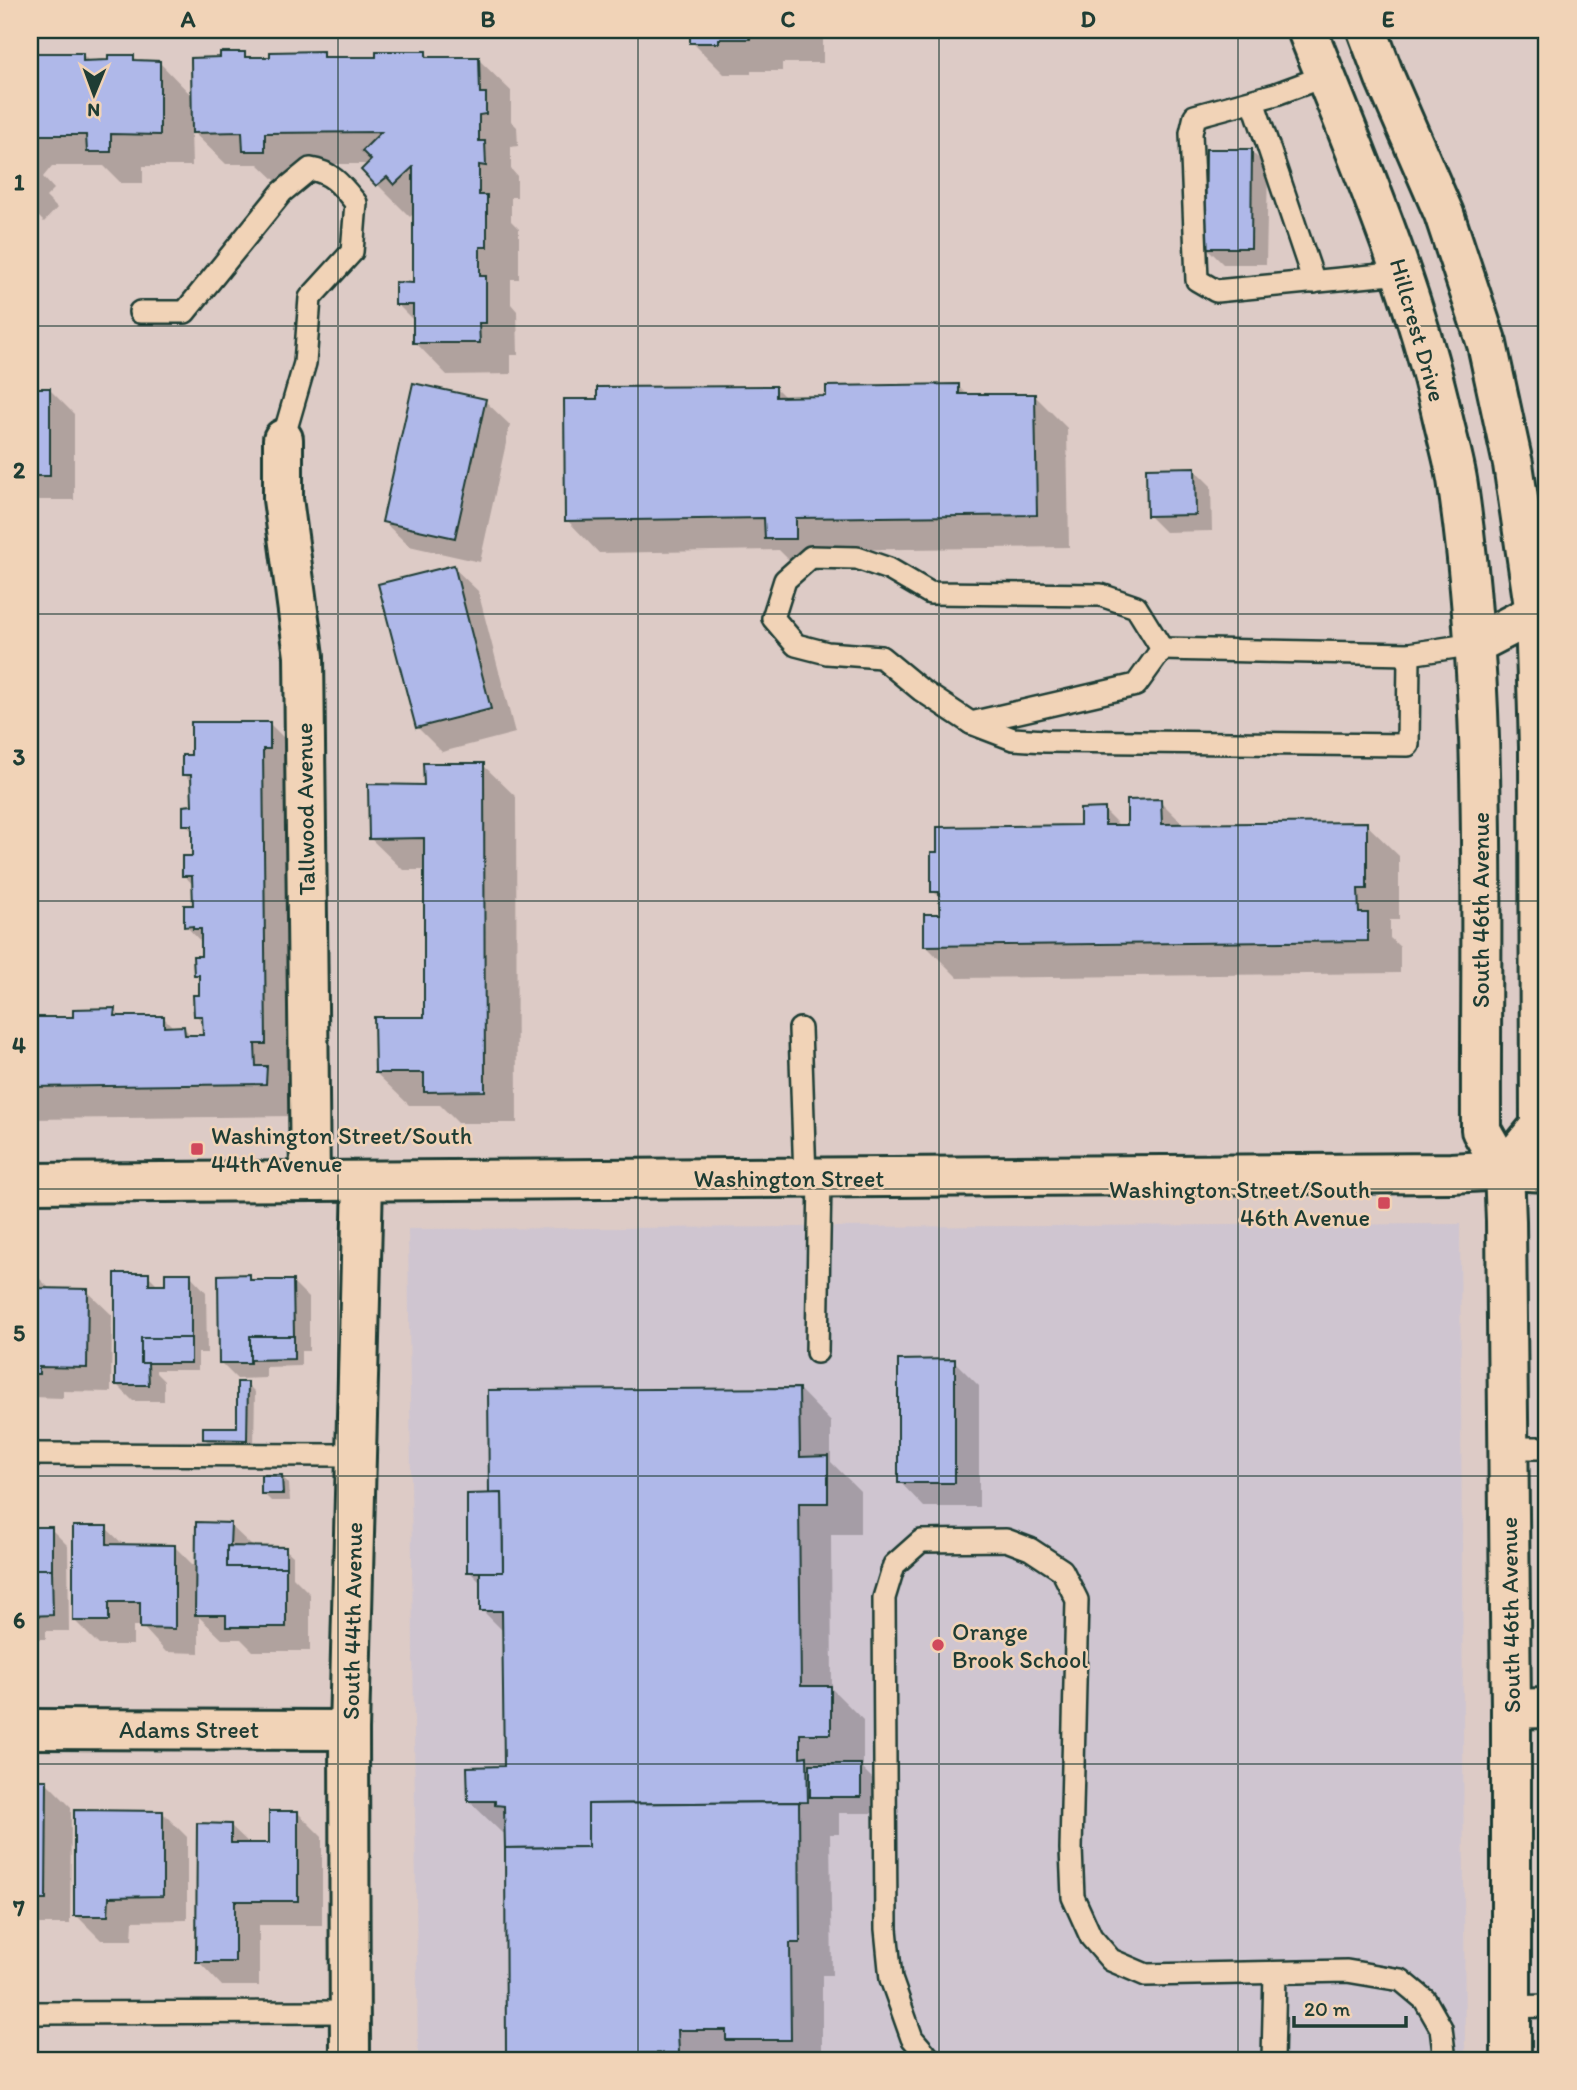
<svg xmlns="http://www.w3.org/2000/svg" width="1577" height="2090" viewBox="0 0 1577 2090" font-family="Itim,sans-serif">
<rect width="100%" height="100%" fill="#ddcbc6"/>
<filter id="ink" filterUnits="userSpaceOnUse"><feTurbulence type="fractalNoise" baseFrequency=".0143" numOctaves="2"/><feDisplacementMap in="SourceGraphic" scale="14" xChannelSelector="R" yChannelSelector="G"/><feConvolveMatrix kernelMatrix="1 2 1 2 8 2 1 2 1" color-interpolation-filters="sRGB"/></filter>
<g filter="url(#ink)">
<!-- built -->
<path fill="#cfc5d0" d="M 1460,1224 L 1465,2060 L 418,2060 L 408,1229 Z"/>
<!-- shadow -->
<g fill="#0003" fill-rule="evenodd">
<path d="M 692,30 L 823,30 L 823,63 L 782,63 L 782,71 L 751,71 L 751,74 L 724,74 L 692,42 Z"/>
<path d="M 425,52 L 432,59 L 478,59 L 511,91 L 511,121 L 517,127 L 518,146 L 511,147 L 511,169 L 517,176 L 517,197 L 511,197 L 511,221 L 519,229 L 519,279 L 511,279 L 511,304 L 517,311 L 518,355 L 511,355 L 511,374 L 447,375 L 415,342 L 415,322 L 397,304 L 415,284 L 414,213 L 410,217 L 363,170 L 370,164 L 297,164 L 297,183 L 277,182 L 258,164 L 226,164 L 191,130 L 192,166 L 143,166 L 143,183 L 121,183 L 104,166 L 52,166 L 43,177 L 54,189 L 46,197 L 57,208 L 44,222 L 33,211 L 30,214 L 30,63 L 82,54 L 90,62 L 109,62 L 133,56 L 139,62 L 159,62 L 193,97 L 222,59 L 244,54 L 249,59 L 322,53 L 328,59 L 377,59 Z"/>
<path d="M 1251,151 L 1268,168 L 1266,264 L 1223,264 L 1207,248 Z"/>
<path d="M 958,386 L 968,396 L 1035,396 L 1067,428 L 1069,547 L 827,550 L 827,570 L 799,570 L 779,550 L 599,553 L 567,520 L 598,401 L 775,387 L 786,398 L 828,398 Z"/>
<path d="M 30,389 L 49,389 L 74,414 L 74,500 L 30,500 Z"/>
<path d="M 485,401 L 510,425 L 480,562 L 409,546 L 384,522 Z"/>
<path d="M 1194,469 L 1211,486 L 1212,531 L 1165,532 L 1149,516 Z"/>
<path d="M 453,567 L 478,591 L 515,733 L 442,752 L 417,727 Z"/>
<path d="M 269,723 L 302,756 L 298,1075 L 286,1075 L 287,1089 L 298,1100 L 298,1116 L 30,1119 L 30,1019 L 75,1019 L 114,1010 L 122,1018 L 163,1017 L 174,1028 L 184,1028 L 192,1037 L 204,1036 L 204,1024 L 196,1015 L 201,997 L 201,980 L 195,975 L 202,958 L 202,943 L 186,926 L 194,907 L 194,886 L 184,875 L 194,858 L 194,833 L 185,824 L 193,807 L 193,783 L 184,774 L 193,757 Z"/>
<path d="M 483,765 L 516,797 L 517,1123 L 458,1123 L 440,1105 L 409,1105 L 376,1073 L 426,1019 L 425,870 L 403,870 L 370,838 Z"/>
<path d="M 1160,801 L 1185,826 L 1366,824 L 1399,856 L 1399,920 L 1390,920 L 1390,938 L 1400,947 L 1400,973 L 958,978 L 926,946 L 941,916 L 941,899 L 933,891 L 1082,827 L 1104,810 L 1121,827 L 1129,826 Z"/>
<path d="M 30,838 L 32,840 L 32,857 L 30,857 Z"/>
<path d="M 30,890 L 32,908 L 30,908 Z"/>
<path d="M 30,940 L 32,943 L 32,962 L 30,962 Z"/>
<path d="M 30,1275 L 37,1276 L 51,1290 L 87,1291 L 112,1315 L 111,1392 L 63,1391 L 63,1398 L 32,1397 L 30,1395 Z"/>
<path d="M 148,1275 L 160,1287 L 167,1286 L 190,1275 L 206,1292 L 207,1353 L 198,1353 L 198,1370 L 156,1370 L 156,1373 L 164,1381 L 164,1401 L 133,1401 L 117,1385 Z"/>
<path d="M 249,1276 L 255,1282 L 292,1281 L 309,1298 L 309,1351 L 301,1351 L 301,1366 L 266,1367 L 266,1378 L 237,1379 L 221,1363 Z"/>
<path d="M 954,1361 L 979,1386 L 979,1507 L 924,1507 L 900,1482 Z"/>
<path d="M 247,1384 L 255,1392 L 254,1447 L 212,1446 L 205,1439 L 239,1429 Z"/>
<path d="M 799,1389 L 831,1422 L 831,1462 L 860,1491 L 860,1534 L 831,1534 L 832,1689 L 863,1720 L 863,1765 L 860,1766 L 876,1782 L 876,1813 L 839,1813 L 839,1834 L 830,1834 L 832,1975 L 822,1975 L 822,2060 L 514,2060 L 508,2054 L 506,1833 L 502,1833 L 469,1801 L 506,1768 L 504,1632 L 482,1610 L 482,1584 L 469,1571 L 491,1495 ZM 499,1804 L 513,1807 L 499,1807 Z"/>
<path d="M 282,1476 L 289,1484 L 290,1501 L 271,1501 L 263,1493 Z"/>
<path d="M 30,1525 L 34,1529 L 51,1529 L 68,1546 L 69,1631 L 46,1631 L 46,1639 L 30,1639 Z"/>
<path d="M 230,1525 L 254,1548 L 285,1549 L 293,1556 L 293,1577 L 310,1594 L 310,1651 L 253,1651 L 241,1639 L 222,1639 L 199,1617 L 199,1653 L 166,1652 L 142,1626 L 133,1626 L 133,1645 L 99,1645 L 74,1620 L 106,1528 L 125,1546 L 175,1547 L 197,1569 Z"/>
<path d="M 30,1782 L 46,1782 L 71,1807 L 70,1924 L 30,1924 Z"/>
<path d="M 162,1812 L 187,1837 L 187,1920 L 133,1921 L 132,1940 L 101,1940 L 76,1915 Z"/>
<path d="M 297,1812 L 322,1837 L 322,1925 L 259,1925 L 259,1986 L 222,1986 L 198,1961 L 230,1825 L 250,1844 L 271,1845 Z"/>
</g>
<!-- building -->
<g fill="#afb8e9" stroke="#1f3d34" stroke-width="2">
<path d="M 690,30 L 792,30 L 792,31 L 751,31 L 750,39 L 719,39 L 719,43 L 690,43 Z"/>
<path d="M 323,51 L 323,57 L 376,57 L 376,51 L 426,51 L 426,57 L 479,57 L 480,93 L 486,93 L 486,114 L 479,115 L 479,141 L 485,141 L 486,166 L 479,165 L 479,195 L 487,195 L 487,247 L 480,247 L 480,276 L 486,276 L 486,323 L 479,323 L 480,343 L 413,343 L 413,305 L 395,305 L 395,282 L 413,283 L 413,167 L 394,185 L 387,177 L 376,186 L 361,170 L 371,160 L 362,151 L 381,132 L 265,133 L 265,151 L 243,151 L 242,132 L 192,133 L 191,58 L 220,57 L 220,52 L 245,52 L 245,57 L 270,57 L 270,52 Z"/>
<path d="M 30,53 L 83,53 L 83,61 L 108,60 L 108,55 L 134,55 L 134,60 L 160,61 L 160,135 L 111,134 L 111,152 L 87,152 L 86,135 L 30,135 Z"/>
<path d="M 1206,149 L 1252,149 L 1251,248 L 1205,248 Z"/>
<path d="M 413,383 L 486,399 L 455,538 L 382,522 Z"/>
<path d="M 959,384 L 959,394 L 1035,394 L 1037,515 L 796,518 L 796,539 L 765,539 L 764,518 L 565,521 L 564,399 L 597,399 L 597,387 L 776,386 L 776,397 L 826,396 L 826,386 Z"/>
<rect x="30" y="388" width="20" height="88"/>
<path d="M 1195,467 L 1196,515 L 1147,516 L 1146,468 Z"/>
<path d="M 454,565 L 491,709 L 416,728 L 378,584 Z"/>
<path d="M 191,722 L 270,722 L 270,749 L 263,749 L 266,1044 L 255,1044 L 256,1066 L 267,1066 L 266,1084 L 30,1087 L 30,1017 L 73,1017 L 73,1009 L 115,1008 L 114,1016 L 164,1016 L 164,1027 L 184,1026 L 185,1035 L 203,1035 L 202,1016 L 194,1016 L 193,995 L 199,995 L 199,975 L 194,975 L 193,956 L 201,956 L 201,929 L 193,929 L 193,926 L 184,927 L 184,905 L 193,905 L 192,876 L 182,876 L 182,856 L 192,856 L 192,825 L 183,825 L 183,806 L 192,805 L 191,775 L 182,775 L 182,755 L 191,755 Z"/>
<path d="M 423,763 L 484,763 L 485,1091 L 424,1092 L 424,1073 L 375,1073 L 374,1017 L 424,1017 L 424,838 L 369,839 L 368,784 L 424,785 Z"/>
<path d="M 1161,799 L 1162,824 L 1367,822 L 1367,889 L 1358,889 L 1359,913 L 1368,913 L 1368,941 L 924,946 L 924,914 L 940,914 L 939,892 L 931,892 L 931,852 L 937,852 L 937,827 L 1080,825 L 1080,809 L 1105,808 L 1105,825 L 1127,825 L 1127,800 Z"/>
<path d="M 115,1273 L 149,1273 L 149,1285 L 165,1285 L 165,1273 L 191,1273 L 191,1338 L 141,1338 L 141,1363 L 148,1363 L 149,1385 L 115,1385 Z"/>
<path d="M 30,1274 L 38,1274 L 37,1288 L 88,1289 L 87,1368 L 39,1367 L 39,1374 L 30,1374 Z"/>
<path d="M 250,1274 L 250,1280 L 293,1280 L 294,1336 L 250,1336 L 250,1363 L 219,1363 L 218,1275 Z"/>
<path d="M 250,1336 L 294,1336 L 294,1359 L 250,1360 Z"/>
<rect x="141" y="1338" width="50" height="25"/>
<path d="M 955,1359 L 955,1483 L 898,1483 L 898,1360 Z"/>
<path d="M 237,1382 L 248,1382 L 247,1440 L 203,1439 L 203,1427 L 237,1427 Z"/>
<path d="M 799,1388 L 800,1457 L 828,1456 L 828,1503 L 799,1503 L 801,1686 L 831,1686 L 831,1734 L 800,1734 L 800,1757 L 807,1756 L 808,1802 L 588,1804 L 588,1847 L 505,1848 L 504,1806 L 495,1805 L 495,1801 L 468,1801 L 467,1767 L 504,1766 L 502,1611 L 480,1611 L 480,1572 L 503,1572 L 502,1493 L 489,1494 L 488,1390 Z"/>
<path d="M 261,1475 L 282,1475 L 283,1494 L 261,1494 Z"/>
<path d="M 502,1493 L 503,1572 L 467,1572 L 467,1494 Z"/>
<path d="M 196,1522 L 231,1523 L 230,1546 L 227,1546 L 227,1567 L 286,1567 L 286,1627 L 226,1627 L 226,1615 L 195,1615 Z"/>
<path d="M 73,1526 L 107,1526 L 107,1544 L 175,1545 L 175,1629 L 140,1628 L 140,1602 L 109,1602 L 109,1621 L 73,1621 Z"/>
<rect x="30" y="1527" width="22" height="42"/>
<path d="M 227,1546 L 286,1547 L 286,1567 L 227,1567 Z"/>
<path d="M 30,1569 L 52,1569 L 53,1615 L 30,1616 L 30,1623 Z"/>
<rect x="810" y="1764" width="51" height="33"/>
<path d="M 30,1780 L 47,1780 L 46,1900 L 30,1900 Z"/>
<path d="M 799,1802 L 800,1943 L 790,1943 L 791,2040 L 726,2040 L 726,2030 L 678,2030 L 679,2053 L 506,2055 L 505,1848 L 588,1847 L 588,1804 Z"/>
<path d="M 74,1810 L 163,1811 L 163,1896 L 109,1897 L 108,1916 L 74,1916 Z"/>
<path d="M 269,1811 L 298,1811 L 298,1901 L 235,1901 L 235,1962 L 196,1962 L 197,1823 L 231,1824 L 231,1843 L 269,1843 Z"/>
</g>
<g fill="none" stroke-linecap="round" stroke-linejoin="round">
<defs>
<g id="lane">
<path d="M 1325,76 L 1276,94 L 1195,116 L 1191,133 L 1197,280 L 1216,291 L 1402,273"/>
<path d="M 1253,101 L 1314,282"/>
<path d="M 140,312 L 185,312 L 282,192 L 310,169 C 332,172 342,186 356,203 L 352,252 L 310,298 L 305,363 L 283,439"/>
<path d="M 1162,649 L 1136,607 L 1101,595 L 930,593 L 889,569 L 857,558 L 811,557 L 785,580 L 773,618 L 796,645 L 827,653 L 881,657 L 921,690 L 971,723 L 1013,739 L 1045,741 L 1408,745 L 1409,654"/>
<path d="M 1162,649 L 1409,654 L 1475,644"/>
<path d="M 971,723 L 1136,685 L 1162,649"/>
<path d="M 800,1029 L 805,1178"/>
<path d="M 817,1352 L 820,1178"/>
<path d="M 1509,1448 L 1547,1448"/>
<path d="M 30,1454 L 356,1455"/>
<path d="M 1511,2007 L 1547,2006"/>
<path d="M 30,2013 L 350,2012"/>
<path d="M 931,2060 L 912,2038 L 891,1979 L 886,1929 L 884,1598 L 894,1565 L 921,1541 L 1006,1540 L 1030,1549 L 1062,1570 L 1077,1600 L 1071,1849 L 1073,1897 L 1091,1937 L 1111,1960 L 1146,1975 L 1347,1971 L 1401,1980 L 1425,2000 L 1441,2028 L 1445,2060"/>
<path d="M 1273,2060 L 1275,1973"/>
</g>
<g id="street">
<path d="M 283,439 L 283,499 L 304,656 L 310,1181"/>
<path d="M 1475,644 L 1535,613 L 1547,612"/>
<path d="M 1511,1709 L 1547,1708"/>
<path d="M 30,1729 L 349,1730"/>
<path d="M 350,2060 L 349,1730 L 363,1181"/>
</g>
<g id="secondary">
<path d="M 1307,30 C 1358,158 1413,284 1443,419 C 1448,441 1455,463 1458,486 C 1489,699 1480,916 1481,1130 L 1504,1170 L 1506,1221 L 1511,1709 L 1511,2060"/>
<path d="M 1367,30 L 1385,78 L 1444,214 L 1487,344 L 1513,464 L 1535,613 L 1539,747 L 1540,1126 L 1504,1170"/>
<path d="M 30,1183 L 1451,1173 L 1504,1170 L 1547,1172"/>
</g>
</defs>
<!-- lane casing -->
<use href="#lane" stroke="#1f3d34" stroke-width="26"/>
<!-- street casing -->
<use href="#street" stroke="#1f3d34" stroke-width="44"/>
<!-- secondary casing -->
<use href="#secondary" stroke="#1f3d34" stroke-width="44"/>
<!-- lane -->
<use href="#lane" stroke="#f1d3b7" stroke-width="21"/>
<!-- street -->
<use href="#street" stroke="#f1d3b7" stroke-width="38"/>
<!-- secondary -->
<use href="#secondary" stroke="#f1d3b7" stroke-width="38"/>
</g>
</g>
<!-- grid -->
<path fill="none" stroke="#1f3d34" stroke-width="2" stroke-opacity="0.55" d="M 338,30 L 338,2060M 638,30 L 638,2060M 939,30 L 939,2060M 1238,30 L 1238,2060M 30,326 L 1547,326M 30,614 L 1547,614M 30,901 L 1547,901M 30,1189 L 1547,1189M 30,1476 L 1547,1476M 30,1764 L 1547,1764"/>
<!-- markers -->
<g fill="#d1495b" stroke="#f1d3b7" stroke-width="2.5">
<rect x="190" y="1142" width="14" height="14" rx="3.5"/>
<rect x="1377" y="1196" width="14" height="14" rx="3.5"/>
<circle cx="938" cy="1645" r="7"/>
</g>
<g text-anchor="middle" dominant-baseline="central" stroke-width="5" stroke-linejoin="round" paint-order="stroke">
<!-- street labels -->
<g font-size="24" fill="#1f3d34" stroke="#f1d3b7">
<text transform="translate(1418 330) rotate(74)">Hillcrest Drive</text>
<text transform="translate(305 809) rotate(-91)">Tallwood Avenue</text>
<text transform="translate(1480 910) rotate(-90)">South 46th Avenue</text>
<text x="789" y="1178">Washington Street</text>
<text transform="translate(1510 1615) rotate(-91)">South 46th Avenue</text>
<text transform="translate(352 1621) rotate(-89)">South 44th Avenue</text>
<text x="189" y="1729">Adams Street</text>
</g>
<!-- poi labels -->
<g font-size="24" fill="#1f3d34" stroke="#f1d3b7" text-anchor="start">
<text x="211" y="1135">Washington Street/South<tspan x="211" dy="28">44th Avenue</tspan></text>
<text x="1370" y="1189" text-anchor="end">Washington Street/South<tspan x="1370" dy="28">46th Avenue</tspan></text>
<text x="952" y="1631">Orange<tspan x="952" dy="28">Brook School</tspan></text>
</g>
</g>
<!-- margin -->
<rect width="1577" height="2090" fill="none" stroke="#f1d3b7" stroke-width="77"/>
<!-- north arrow -->
<g transform="translate(94 94) rotate(181)" stroke="#f1d3b7" stroke-width="5" paint-order="stroke">
<path d="M0-5L12 26L0 18L-12 26Z" fill="#1f3d34"/>
<text y="-10" font-size="19" font-weight="bold" text-anchor="middle" fill="#1f3d34">N</text>
</g>
<!-- scale -->
<path d="M1294 2016v10h112v-10" fill="none" stroke="#1f3d34" stroke-width="3.5"/>
<text x="1304" y="2016" font-size="21" fill="#1f3d34" stroke="#f1d3b7" stroke-width="5" paint-order="stroke">20 m</text>
<rect x="38" y="38" width="1500" height="2014" fill="none" stroke="#1f3d34" stroke-width="2.5"/>
<g font-size="23" text-anchor="middle" font-weight="bold" fill="#1f3d34">
<text x="188" y="27">A</text>
<text x="488" y="27">B</text>
<text x="788" y="27">C</text>
<text x="1088" y="27">D</text>
<text x="1388" y="27">E</text>
<text x="19" y="190">1</text>
<text x="19" y="478">2</text>
<text x="19" y="765">3</text>
<text x="19" y="1053">4</text>
<text x="19" y="1341">5</text>
<text x="19" y="1628">6</text>
<text x="19" y="1916">7</text>
</g>
</svg>
